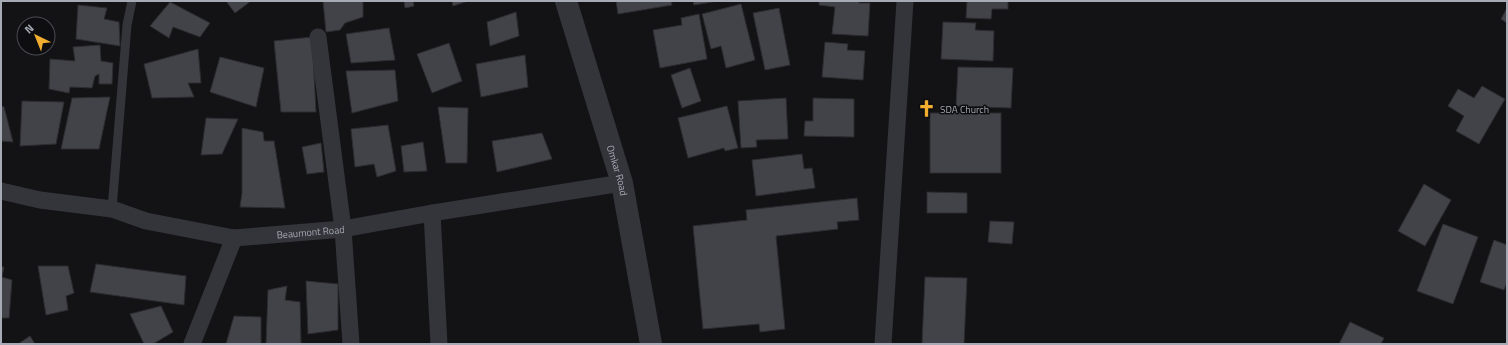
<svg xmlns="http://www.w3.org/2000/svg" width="1508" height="345" viewBox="0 0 1508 345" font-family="'Titillium Web',sans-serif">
<rect width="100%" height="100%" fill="#131315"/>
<!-- building -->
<g fill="#424348" stroke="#2d2d31">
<path d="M 226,1 L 251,1 L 235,13 Z"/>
<path d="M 323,1 L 363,1 L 363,17 L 345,23 L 340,30 L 326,32 Z"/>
<path d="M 404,1 L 413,1 L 414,6 L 405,8 Z"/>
<path d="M 452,1 L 468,1 L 453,6 Z"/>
<path d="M 616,1 L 671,1 L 672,5 L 618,14 Z"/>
<path d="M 693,1 L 718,1 L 694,5 Z"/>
<path d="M 819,1 L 860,1 L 859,3 L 870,3 L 868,36 L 832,34 L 835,7 L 819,5 Z"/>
<path d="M 967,1 L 1008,1 L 1008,9 L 992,9 L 991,19 L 966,18 Z"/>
<path d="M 170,2 L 210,23 L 200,37 L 173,27 L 169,38 L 150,26 Z"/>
<path d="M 741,4 L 755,60 L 726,68 L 721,46 L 711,49 L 702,14 Z"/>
<path d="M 78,5 L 107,8 L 104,19 L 119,22 L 120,46 L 76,39 Z"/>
<path d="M 779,8 L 790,65 L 765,70 L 753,13 Z"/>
<path d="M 1507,8 L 1507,23 L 1501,19 Z"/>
<path d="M 516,12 L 519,36 L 490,46 L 487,22 Z"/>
<path d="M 699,14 L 707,59 L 660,68 L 653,30 L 682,25 L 681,18 Z"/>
<path d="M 943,22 L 976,23 L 975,30 L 994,31 L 993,61 L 941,59 Z"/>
<path d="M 389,28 L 395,60 L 351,63 L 346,34 Z"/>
<path d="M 312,37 L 316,112 L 281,112 L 274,41 Z"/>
<path d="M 825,42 L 848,44 L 847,50 L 865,51 L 863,80 L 822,77 Z"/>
<path d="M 449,43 L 462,81 L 432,93 L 417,54 Z"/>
<path d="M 100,45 L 101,61 L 113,63 L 112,84 L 99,84 L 99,74 L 95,76 L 92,88 L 70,87 L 69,93 L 49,89 L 50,59 L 75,61 L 73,47 Z"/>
<path d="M 198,49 L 201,83 L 188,83 L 194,97 L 152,98 L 144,64 Z"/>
<path d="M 525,55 L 528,87 L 481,97 L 476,64 Z"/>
<path d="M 220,57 L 264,68 L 256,107 L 210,92 Z"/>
<path d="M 958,67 L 1013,68 L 1011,108 L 956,106 Z"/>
<path d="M 690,68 L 701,101 L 682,108 L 671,75 Z"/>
<path d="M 395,70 L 398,101 L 352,113 L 346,71 Z"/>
<path d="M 1482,86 L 1505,99 L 1479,144 L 1456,131 L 1464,116 L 1448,106 L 1458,89 L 1474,98 Z"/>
<path d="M 110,97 L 99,149 L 61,149 L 72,98 Z"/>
<path d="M 786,98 L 788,139 L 756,140 L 757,147 L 741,148 L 738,101 Z"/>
<path d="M 813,98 L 854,99 L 854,137 L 804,136 L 805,121 L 813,121 Z"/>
<path d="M 22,101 L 64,102 L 56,144 L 20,146 Z"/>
<path d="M 1,106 L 4,107 L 13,142 L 1,141 Z"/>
<path d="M 727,106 L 738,148 L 725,151 L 724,148 L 688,158 L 678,118 Z"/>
<path d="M 438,107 L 468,108 L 467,163 L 446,163 Z"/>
<rect x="930" y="113" width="71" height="60"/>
<path d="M 206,118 L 238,119 L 222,154 L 201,155 Z"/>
<path d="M 388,125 L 396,171 L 377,177 L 374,164 L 355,167 L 351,129 Z"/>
<path d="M 242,128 L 263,132 L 264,141 L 274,141 L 285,208 L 240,207 L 242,193 Z"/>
<path d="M 542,133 L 552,159 L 497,172 L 492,141 Z"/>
<path d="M 423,142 L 427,171 L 404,172 L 401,146 Z"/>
<path d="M 321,143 L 324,172 L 307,174 L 302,147 Z"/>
<path d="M 802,154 L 804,169 L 812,168 L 815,188 L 756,196 L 752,160 Z"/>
<path d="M 1424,184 L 1451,200 L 1425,246 L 1398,231 Z"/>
<path d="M 927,192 L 967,193 L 967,213 L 927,213 Z"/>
<path d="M 857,198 L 859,220 L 837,222 L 838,229 L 776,236 L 785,329 L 760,332 L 759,324 L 703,329 L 693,226 L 747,220 L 746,210 Z"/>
<path d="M 990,221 L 1014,222 L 1012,244 L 988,242 Z"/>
<path d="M 1443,224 L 1478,237 L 1453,304 L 1417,291 Z"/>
<path d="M 1494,240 L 1507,245 L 1507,282 L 1504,290 L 1480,282 Z"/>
<path d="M 96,264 L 186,276 L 184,305 L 90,292 Z"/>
<path d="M 38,266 L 68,266 L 74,293 L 66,296 L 68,310 L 46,315 Z"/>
<path d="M 1,267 L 4,267 L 2,277 L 12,280 L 9,318 L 1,318 Z"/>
<path d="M 925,277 L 967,278 L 964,344 L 922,344 Z"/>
<path d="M 306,281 L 338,284 L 338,330 L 308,334 Z"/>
<path d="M 287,286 L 285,300 L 300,302 L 301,344 L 266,344 L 268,290 Z"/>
<path d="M 161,306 L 173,332 L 153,344 L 144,344 L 130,314 Z"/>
<path d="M 234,316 L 261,317 L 261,344 L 226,344 Z"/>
<path d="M 1350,322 L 1384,338 L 1381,344 L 1339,344 Z"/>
<path d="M 30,336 L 35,344 L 18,344 Z"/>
</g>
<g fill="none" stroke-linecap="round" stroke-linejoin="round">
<!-- service -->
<path stroke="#34353a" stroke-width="9" d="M 112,209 L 127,25 L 132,1"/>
<!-- minor -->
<g stroke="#34353a" stroke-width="17">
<path d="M 318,37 L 343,229 L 351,344"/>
<path id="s1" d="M 1,191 L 40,200 L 112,209 L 146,221 L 234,238 L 343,229 L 432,213 L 622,183"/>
<path d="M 432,213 L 439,344"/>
<path d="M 192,344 L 234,238"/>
<path d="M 883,344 L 905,1"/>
</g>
<!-- tertiary -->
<path stroke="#34353a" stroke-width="22" id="s2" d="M 566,1 L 622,183 L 651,344"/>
</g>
<!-- icons -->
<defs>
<symbol id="church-bare" viewBox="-9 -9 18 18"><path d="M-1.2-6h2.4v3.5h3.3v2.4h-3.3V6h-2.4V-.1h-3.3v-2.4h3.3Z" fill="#f0ad2f" stroke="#0e0e10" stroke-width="2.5" paint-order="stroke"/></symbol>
</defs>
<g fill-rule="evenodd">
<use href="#church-bare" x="914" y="96" width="25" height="25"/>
</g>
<g text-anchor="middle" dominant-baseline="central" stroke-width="3" stroke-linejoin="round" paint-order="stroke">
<!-- poi labels -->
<g font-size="10" fill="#a5aab5" stroke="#0e0e10" text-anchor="start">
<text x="940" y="109">SDA Church</text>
</g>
<!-- street labels -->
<g font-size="10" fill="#a5aab5" stroke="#0e0e10">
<text stroke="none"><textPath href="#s2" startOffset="177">Omkar Road</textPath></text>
<text stroke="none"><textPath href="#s1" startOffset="315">Beaumont Road</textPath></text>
</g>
</g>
<!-- border -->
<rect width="1508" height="345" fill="none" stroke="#a5aab5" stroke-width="4"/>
<!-- north arrow -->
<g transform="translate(36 36) rotate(317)"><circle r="19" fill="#0e0e10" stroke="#4a4c52"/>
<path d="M0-3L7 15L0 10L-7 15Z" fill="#f0ad2f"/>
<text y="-6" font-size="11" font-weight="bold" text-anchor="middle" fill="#a5aab5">N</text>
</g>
</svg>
